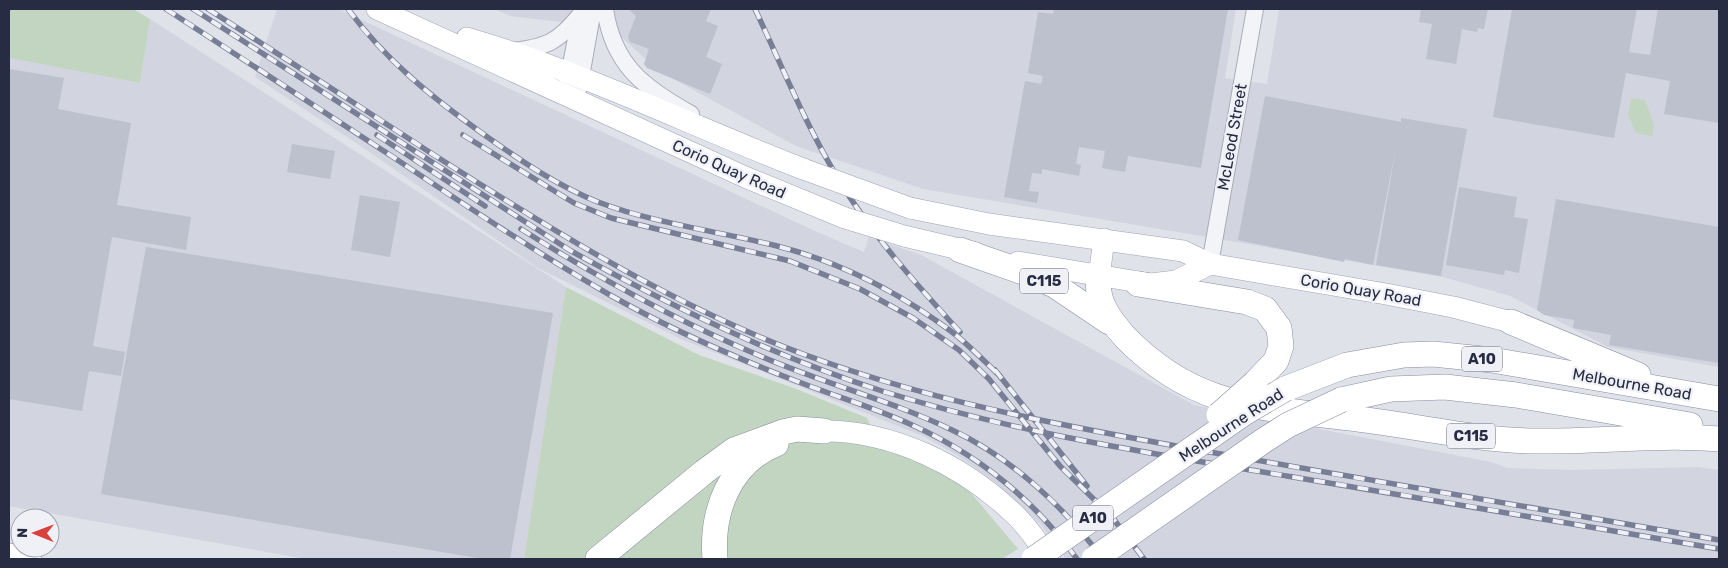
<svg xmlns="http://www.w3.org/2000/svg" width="1728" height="568" viewBox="0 0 1728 568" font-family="Rubik,sans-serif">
<rect width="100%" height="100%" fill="#e0e2ea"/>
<!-- built -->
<g fill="#d2d4df">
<path d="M 277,9 L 338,9 L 815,231 L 864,252 L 869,237 L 921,255 L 1194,405 L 1491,462 L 1508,468 L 1572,470 L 1698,467 L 1719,470 L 1719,559 L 1066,559 L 1041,525 L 995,482 L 957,455 L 925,437 L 681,339 L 538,268 L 356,143 L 255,77 Z"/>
<path d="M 495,9 L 1236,9 L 1225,78 L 1267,84 L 1279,9 L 1719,9 L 1719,367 L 1608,347 L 1510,296 L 1443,277 L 923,189 L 796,146 L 657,70 L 612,28 L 510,16 Z"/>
<path d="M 150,19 L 566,287 L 524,559 L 306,559 L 9,506 L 9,58 L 140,83 Z"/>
</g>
<!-- green -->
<g fill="#c2d5c0">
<path d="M 9,9 L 133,9 L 150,19 L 140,83 L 9,58 Z"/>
<path d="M 1631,98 L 1645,100 L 1654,125 L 1652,136 L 1636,133 L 1628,115 Z"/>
<path d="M 566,287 L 699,355 L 794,388 L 867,418 L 878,443 L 925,464 L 966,487 L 1018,549 L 1002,559 L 524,559 Z"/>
</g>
<!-- building -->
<g fill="#bdc0cd">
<path d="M 628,9 L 711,9 L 706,21 L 718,26 L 706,57 L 722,64 L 710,94 L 647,68 L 644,64 L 649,49 L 630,42 L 628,37 L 636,16 Z"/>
<path d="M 1054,9 L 1228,9 L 1201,168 L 1128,156 L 1125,172 L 1102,168 L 1105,151 L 1079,147 L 1076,164 L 1081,165 L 1079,176 L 1042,169 L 1042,174 L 1032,173 L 1029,191 L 1039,192 L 1037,203 L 1004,197 L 1025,81 L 1041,84 L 1043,76 L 1028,73 L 1038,12 L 1053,14 Z"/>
<path d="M 1421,9 L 1488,9 L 1484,29 L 1478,28 L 1477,32 L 1462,29 L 1456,64 L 1426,59 L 1432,24 L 1419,22 Z"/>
<path d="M 1512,9 L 1637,9 L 1629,52 L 1650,55 L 1658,9 L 1719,9 L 1719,123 L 1664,114 L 1670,81 L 1626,73 L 1614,138 L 1493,117 Z"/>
<path d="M 9,69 L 64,78 L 58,109 L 131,123 L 117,205 L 191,217 L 186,250 L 112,237 L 93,346 L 125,352 L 121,376 L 89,371 L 82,411 L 9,399 Z"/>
<path d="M 1265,96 L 1401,122 L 1401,118 L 1467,129 L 1441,276 L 1376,265 L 1396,147 L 1373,265 L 1345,259 L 1344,262 L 1238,240 Z"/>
<path d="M 292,144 L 335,151 L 330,179 L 287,172 Z"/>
<path d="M 1459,187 L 1517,197 L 1514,217 L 1528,219 L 1519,273 L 1505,270 L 1504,275 L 1446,265 Z"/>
<path d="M 360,195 L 400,202 L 390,257 L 351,250 Z"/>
<path d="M 1556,199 L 1719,227 L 1719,363 L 1609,345 L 1611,335 L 1573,328 L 1574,320 L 1544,315 L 1537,310 Z"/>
<path d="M 146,247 L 553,313 L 510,559 L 483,559 L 101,494 Z"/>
</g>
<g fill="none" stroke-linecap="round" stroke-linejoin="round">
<defs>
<g id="minor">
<path d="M 605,9 C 613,65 644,88 691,114"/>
<path d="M 513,51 C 547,47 558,42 580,15"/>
<path d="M 579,88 L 593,9"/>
<path d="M 565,94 L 582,9"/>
<path d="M 1210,264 L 1255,9"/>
</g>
<g id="major">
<path d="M 377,9 L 745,177 L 845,218"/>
<path d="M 467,38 C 584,72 693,127 806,170"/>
<path d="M 910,208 L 989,224 L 1183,251 L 1210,264 L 1386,294 L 1453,307 L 1511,322"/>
<path d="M 904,236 L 976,253"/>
<path d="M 1018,262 L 1151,284 L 1176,281 L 1210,264"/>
<path d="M 1099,277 L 1104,239"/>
<path d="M 824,431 C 893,431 962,465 1012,512 C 1027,525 1038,543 1050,559"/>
</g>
<g id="highway">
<path d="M 960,250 L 1026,273 L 1054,285 L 1109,322"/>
<path d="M 1099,277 C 1095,301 1110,320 1125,337 C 1197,411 1263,407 1358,419 C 1417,426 1474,440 1534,441 C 1596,442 1657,434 1719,439"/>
<path d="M 1138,284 L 1247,302 L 1265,309 L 1279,328 L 1281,346 L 1276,361 L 1255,383"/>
<path d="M 1511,322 L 1638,375"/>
<path d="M 1285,389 L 1347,365 L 1404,355 L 1433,354 L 1492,360 L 1719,399"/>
<path d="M 1341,400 L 1391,389 L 1445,387 L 1516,395 L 1690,425"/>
<path d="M 9,556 L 29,559"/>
<path d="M 598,559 L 704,472 L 734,450 L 783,432 L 797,429 L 824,431"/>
<path d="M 715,559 C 711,512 729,463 776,444"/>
</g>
</defs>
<!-- minor casing -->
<use href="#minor" stroke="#a8abb8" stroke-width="18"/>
<!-- major casing -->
<use href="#major" stroke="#9ea3b7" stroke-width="22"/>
<!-- highway casing -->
<use href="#highway" stroke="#868ca2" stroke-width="26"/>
<!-- minor -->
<use href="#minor" stroke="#f3f4f8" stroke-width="16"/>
<!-- major -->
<use href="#major" stroke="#fff" stroke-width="21"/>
<!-- highway -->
<use href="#highway" stroke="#fff" stroke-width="25"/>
<defs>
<g id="rail">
<path d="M 166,9 C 243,59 320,109 396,159 C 466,206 537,253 610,295 C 668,328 729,355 791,379 C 831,395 873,407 912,425 C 979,455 1034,500 1077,559"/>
<path d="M 193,9 L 571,251 C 671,306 773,356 882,391 C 1016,433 1155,454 1293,477 C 1435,500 1577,525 1719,549"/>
<path d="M 208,9 C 283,57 359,106 434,155 C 544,225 656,295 777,344 C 927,404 1086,430 1244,458 C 1403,486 1561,513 1719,540"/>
<path d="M 348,9 C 386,61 434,99 486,136 C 521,161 558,186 598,202 C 656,224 718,231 777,246 C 840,262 900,293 952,332 C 969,345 984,361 1000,376"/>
<path d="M 755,9 C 782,66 806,126 839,180 C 872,235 916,284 960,332"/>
<path d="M 377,135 L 485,206"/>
<path d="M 463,135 L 574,203 L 611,218 L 790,261 L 860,289 L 913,318 L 959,350 L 989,379 L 1060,466 L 1113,518"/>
<path d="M 521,229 C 597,277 675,320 758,355 C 822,383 890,400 952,430 C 1012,458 1064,507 1103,559"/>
<path d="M 995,370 L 1087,486"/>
<path d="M 1109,513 L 1144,559"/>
</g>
</defs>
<!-- rail casing -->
<use href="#rail" stroke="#787e95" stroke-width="5.5"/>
<!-- rail -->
<use href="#rail" stroke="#f0f1f7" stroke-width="4" stroke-dasharray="11" stroke-linecap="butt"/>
<defs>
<g id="major-bridge">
<path d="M 806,170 L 910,208"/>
<path d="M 845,218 L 904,236"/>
</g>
<g id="highway-bridge">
<path d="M 1219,415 L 1255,383"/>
<path d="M 1034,559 L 1244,413 L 1285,389"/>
<path d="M 1094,559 L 1263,441 L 1288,425 L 1341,400"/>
</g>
</defs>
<!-- major-bridge casing -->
<use href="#major-bridge" stroke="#9ea3b7" stroke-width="22" stroke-linecap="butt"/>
<!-- highway-bridge casing -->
<use href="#highway-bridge" stroke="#868ca2" stroke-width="26" stroke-linecap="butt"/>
<!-- major-bridge -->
<use href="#major-bridge" stroke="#fff" stroke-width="21"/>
<!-- highway-bridge -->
<use href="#highway-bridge" stroke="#fff" stroke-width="25"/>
</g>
<g text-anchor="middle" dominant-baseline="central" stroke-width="4.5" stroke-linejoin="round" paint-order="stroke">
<!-- shield labels -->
<g fill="#f0f1f7" stroke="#636779" stroke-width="1">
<rect x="1020" y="268.5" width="48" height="25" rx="4"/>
<rect x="1462" y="346.5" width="40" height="25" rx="4"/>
<rect x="1447" y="423.5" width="48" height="25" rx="4"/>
<rect x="1073" y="505.5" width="40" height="25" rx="4"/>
</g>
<g font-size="15" font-weight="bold" fill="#272c43">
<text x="1044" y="281">C115</text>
<text x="1482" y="359">A10</text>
<text x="1471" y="436">C115</text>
<text x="1093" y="518">A10</text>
</g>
<!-- street labels -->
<g font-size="16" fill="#272c43" stroke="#f0f1f7">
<text transform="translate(1232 137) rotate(-80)">McLeod Street</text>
<text transform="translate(729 169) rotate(24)">Corio Quay Road</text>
<text transform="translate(1361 290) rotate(10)">Corio Quay Road</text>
<text transform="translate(1632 384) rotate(10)">Melbourne Road</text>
<text transform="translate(1231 425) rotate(-33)">Melbourne Road</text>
</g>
</g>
<!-- border -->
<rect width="1728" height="568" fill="none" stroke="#272c43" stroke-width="20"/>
<!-- north arrow -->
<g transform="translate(35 533) rotate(271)"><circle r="24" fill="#f0f1f7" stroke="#a0a2af"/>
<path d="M0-4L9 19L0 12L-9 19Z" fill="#d8413c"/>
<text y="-8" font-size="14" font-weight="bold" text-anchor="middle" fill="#272c43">N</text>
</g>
</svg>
